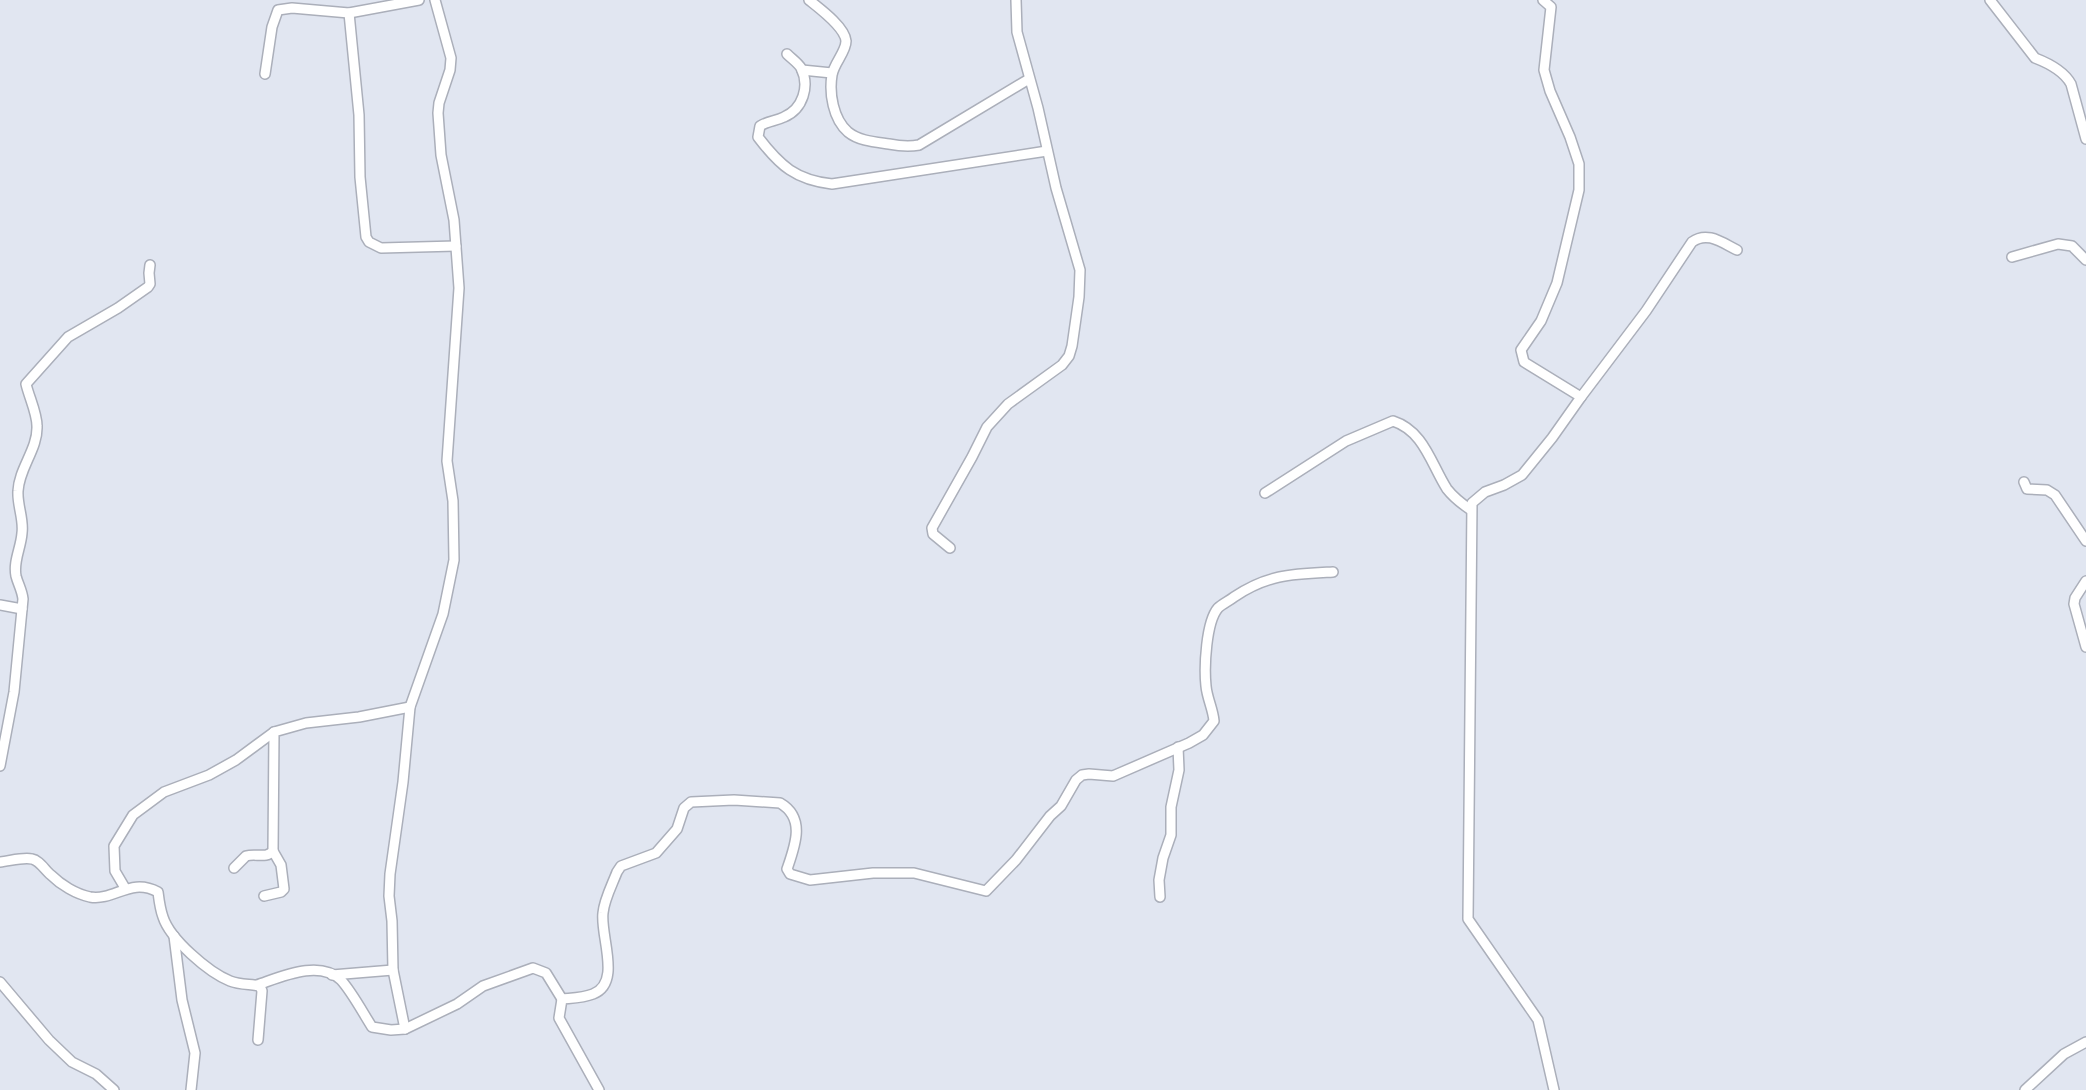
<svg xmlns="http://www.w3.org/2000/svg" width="2086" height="1090" viewBox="0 0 2086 1090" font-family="'Archivo Narrow',sans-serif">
<rect width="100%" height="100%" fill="#e1e6f1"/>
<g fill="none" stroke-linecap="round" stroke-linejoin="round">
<defs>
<g id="minor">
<path d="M 809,0 C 819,8 845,27 846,41 C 846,52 834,63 832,75 C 829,93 833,119 848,132 C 859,141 875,142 889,144 C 899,146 909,147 919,145 L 1029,79"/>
<path d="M 1543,0 L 1551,7 L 1544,70 L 1550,91 L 1570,137 L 1579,164 L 1579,190 L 1557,283 L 1541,321 L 1521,350 L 1524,362 L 1581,397 L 1552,438 L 1522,475 L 1504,485 L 1485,492 L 1472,503 L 1468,919 L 1538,1020 L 1554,1090"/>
<path d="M 1990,0 L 2035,58 C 2048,63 2064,71 2071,84 L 2086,139"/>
<path d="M 349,13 L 359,115 L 360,177 L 366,237 L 369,242 L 381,248 L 456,246"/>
<path d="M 787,54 C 792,59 798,63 801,68 C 810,86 803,109 784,117 C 776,121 768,121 760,126 L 758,137 C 780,166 796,180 832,184 L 1047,151"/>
<path d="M 802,70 L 832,73"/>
<path d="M 265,74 L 272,27 L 278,10 L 292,8 L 349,13 L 419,0"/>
<path d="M 2012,257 L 2058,244 L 2072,246 L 2086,260"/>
<path d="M 1581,397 L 1646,311 L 1692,242 C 1707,231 1721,242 1737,250"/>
<path d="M 2024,482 L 2027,489 L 2047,490 L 2055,495 L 2086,541"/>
<path d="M 1265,493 L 1346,441 L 1393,421 C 1424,431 1431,464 1447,489 C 1454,498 1462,504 1471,510"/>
<path d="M 950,548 L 933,534 L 932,528 L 972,457 L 987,427 L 1008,404 L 1062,365 L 1069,356 L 1072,346 L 1079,297 L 1080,270 L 1056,188 L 1038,108 L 1017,32 L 1016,0"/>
<path d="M 2086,581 L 2075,598 L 2074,604 L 2086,647"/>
<path d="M 0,605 L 22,609"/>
<path d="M 0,766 L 14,692 L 23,599 C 22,590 18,584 16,576 C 13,561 21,548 22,533 C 24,519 17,505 18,491 C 19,468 38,449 37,426 C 37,413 29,397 26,384 L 68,337 L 118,308 L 148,287 L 150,284 L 149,273 L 150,265"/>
<path d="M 0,862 C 10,861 23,857 32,859 C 39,860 45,870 51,875 C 61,885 76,894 90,897 C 115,901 130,877 158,892 C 159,900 160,909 163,917 C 170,939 208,972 230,981 C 240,985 250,984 260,986 L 262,991 L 258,1040"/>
<path d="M 234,868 L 246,856 C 256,853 266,859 273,851 L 274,732 L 306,723 L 359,717 L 410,707"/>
<path d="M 125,888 L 115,871 L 114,846 L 133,815 L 164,792 L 209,775 L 236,760 L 274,732"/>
<path d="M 264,896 L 281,892 L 284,889 L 281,865 L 273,851"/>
<path d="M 1160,897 L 1159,880 L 1163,858 L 1171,835 L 1171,807 L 1179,770 L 1178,747"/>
<path d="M 174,936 L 182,1000 L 195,1053 L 191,1090"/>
<path d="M 332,975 L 393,970"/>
<path d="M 0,982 L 49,1040 L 72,1062 L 96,1074 L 114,1090"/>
<path d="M 257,985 C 281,977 319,959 341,980 C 352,992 363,1013 372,1027 L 391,1030 L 405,1029 L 457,1004 L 483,986 L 533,968 L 546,973 L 562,999"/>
<path d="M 405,1029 L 393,970 L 392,921 L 389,896 L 390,874 L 403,782 L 410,707 L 443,614 L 454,560 L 453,501 L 447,461 L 459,288 L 454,220 L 441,155 L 438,113 L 439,103 L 450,70 L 451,58 L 435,0"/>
<path d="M 599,1090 L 559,1018 L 562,999 C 572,998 583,998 593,994 C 622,983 600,936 603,913 C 604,900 612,885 617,872 L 621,866 L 656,853 L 677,829 L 684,808 L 691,802 L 734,800 L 780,803 C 806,818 795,846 787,869 L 790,874 L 810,880 L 873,873 L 914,873 L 986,891 L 1016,860 L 1050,816 L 1061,806 L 1076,780 L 1082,775 L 1089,774 L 1113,776 L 1189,743 L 1203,735 L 1214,721 C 1213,709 1207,698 1206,686 C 1204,667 1206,622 1218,608 C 1222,604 1229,601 1234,597 C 1268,574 1293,574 1333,572"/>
<path d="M 2025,1090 L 2064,1054 L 2086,1042"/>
</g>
</defs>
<!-- minor casing -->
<use href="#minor" stroke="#abafba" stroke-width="12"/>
<!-- minor -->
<use href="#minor" stroke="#fff" stroke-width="9"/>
</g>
</svg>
